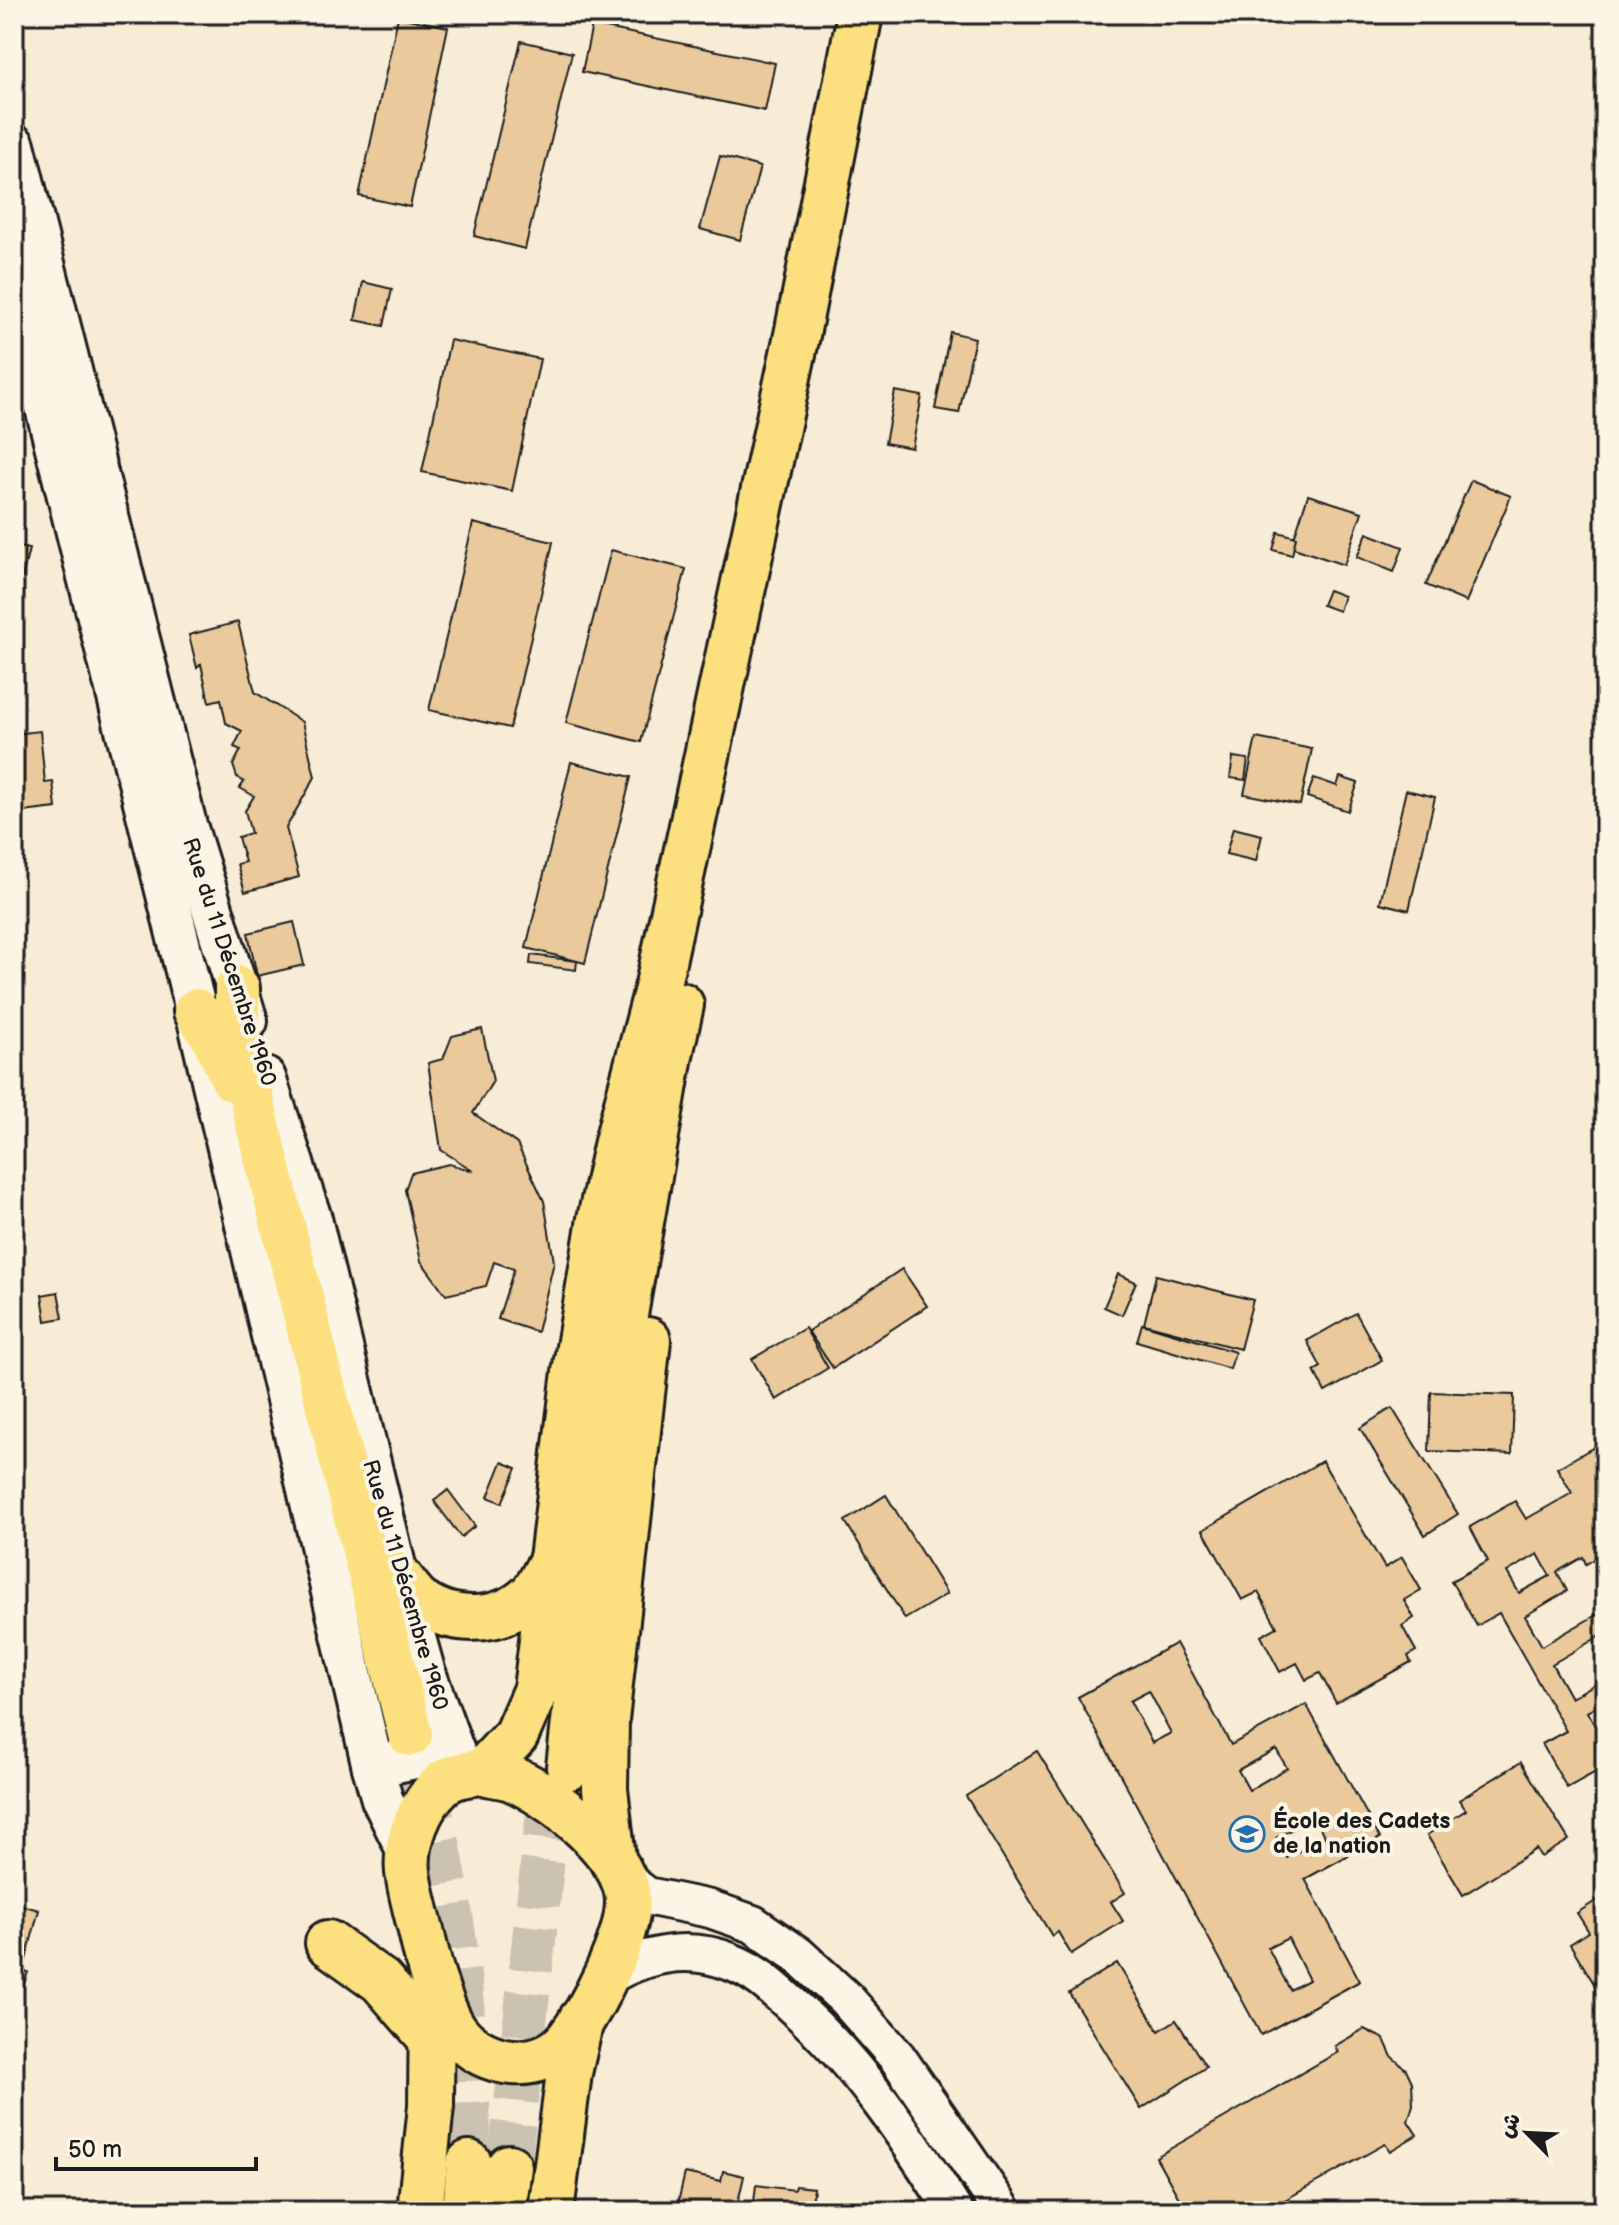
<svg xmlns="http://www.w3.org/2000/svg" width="1619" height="2225" viewBox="0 0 1619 2225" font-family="'Balsamiq Sans','Playpen Sans Arabic',sans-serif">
<rect width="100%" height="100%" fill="#f8ecd7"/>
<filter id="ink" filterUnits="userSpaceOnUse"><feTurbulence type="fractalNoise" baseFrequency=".0125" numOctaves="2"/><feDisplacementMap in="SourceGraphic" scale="16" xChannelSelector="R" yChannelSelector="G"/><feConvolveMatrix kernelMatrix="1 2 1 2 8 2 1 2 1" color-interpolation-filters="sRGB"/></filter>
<g filter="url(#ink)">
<!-- building -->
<g fill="#eaca9d" stroke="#1c1c1c" stroke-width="2" fill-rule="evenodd">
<path d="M 398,17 L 448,27 L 410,207 L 359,196 Z"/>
<path d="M 592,25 L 775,63 L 765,111 L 582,72 Z"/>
<path d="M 521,41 L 572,53 L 525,249 L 474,236 Z"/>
<path d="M 720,156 L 760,167 L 740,240 L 700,229 Z"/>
<path d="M 363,282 L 392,289 L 384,326 L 355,320 Z"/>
<path d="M 950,332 L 975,338 L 959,413 L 935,409 Z"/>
<path d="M 450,340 L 540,359 L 512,491 L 422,472 Z"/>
<path d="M 895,391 L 922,396 L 912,448 L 885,443 Z"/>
<path d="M 1471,480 L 1511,496 L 1466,602 L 1426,585 Z"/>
<path d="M 1308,495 L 1362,512 L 1344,565 L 1291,547 Z"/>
<path d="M 473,523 L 553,542 L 510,728 L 429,710 Z"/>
<path d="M 1278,532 L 1296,537 L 1292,555 L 1273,550 Z"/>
<path d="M 1367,533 L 1403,547 L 1394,572 L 1357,557 Z"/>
<path d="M 14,546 L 29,549 L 22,578 L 14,576 Z"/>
<path d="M 611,550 L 686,569 L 641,742 L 566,723 Z"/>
<path d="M 1328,590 L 1344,596 L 1339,611 L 1322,605 Z"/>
<path d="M 238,622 L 255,692 L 302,722 L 315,777 L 286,828 L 299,877 L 245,892 L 237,864 L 245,862 L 238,837 L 251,833 L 245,811 L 254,796 L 240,788 L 244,782 L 237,777 L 233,765 L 241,750 L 234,747 L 242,731 L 226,723 L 221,699 L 209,702 L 201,664 L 197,668 L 189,635 Z"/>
<path d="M 40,731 L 45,783 L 53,782 L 56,808 L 14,813 L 14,734 Z"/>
<path d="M 1256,738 L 1312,749 L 1300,805 L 1244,794 Z"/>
<path d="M 1233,757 L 1248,759 L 1245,780 L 1230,778 Z"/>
<path d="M 571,762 L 631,777 L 585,963 L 526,948 Z"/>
<path d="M 1340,777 L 1358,783 L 1348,811 L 1307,797 L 1314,778 L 1337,786 Z"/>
<path d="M 1406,790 L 1435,797 L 1409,910 L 1380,903 Z"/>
<path d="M 1233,828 L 1262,835 L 1256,861 L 1226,854 Z"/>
<path d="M 294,922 L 304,965 L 257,976 L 248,933 Z"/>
<path d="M 531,955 L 577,961 L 576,970 L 530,964 Z"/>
<path d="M 482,1029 L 493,1081 L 473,1113 L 517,1144 L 544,1201 L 554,1262 L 537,1332 L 498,1319 L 514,1269 L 494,1262 L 486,1286 L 446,1295 L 421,1261 L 405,1190 L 411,1173 L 449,1164 L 474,1171 L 441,1150 L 428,1063 L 443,1059 L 452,1036 Z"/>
<path d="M 902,1269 L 927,1306 L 833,1368 L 808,1331 Z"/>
<path d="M 1118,1274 L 1136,1282 L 1122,1315 L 1104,1307 Z"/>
<path d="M 1156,1275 L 1253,1300 L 1240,1349 L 1144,1324 Z"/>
<path d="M 58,1292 L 63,1318 L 46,1321 L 42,1295 Z"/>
<path d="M 1356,1313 L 1382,1360 L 1325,1392 L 1314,1371 L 1321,1367 L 1307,1341 Z"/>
<path d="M 1142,1324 L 1235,1352 L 1230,1369 L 1137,1341 Z"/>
<path d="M 805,1328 L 828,1368 L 776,1400 L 752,1359 Z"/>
<path d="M 1431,1392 L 1514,1395 L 1512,1454 L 1429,1451 Z"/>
<path d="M 1392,1408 L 1458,1514 L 1425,1535 L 1360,1428 Z"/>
<path d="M 1605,1441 L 1605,1553 L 1586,1564 L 1583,1557 L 1557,1572 L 1567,1591 L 1525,1616 L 1542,1646 L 1605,1610 L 1605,1633 L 1552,1664 L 1571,1698 L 1605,1678 L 1605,1702 L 1587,1712 L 1599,1733 L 1605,1730 L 1605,1767 L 1567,1788 L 1542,1744 L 1566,1731 L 1499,1613 L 1477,1626 L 1451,1581 L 1488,1561 L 1470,1527 L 1515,1501 L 1526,1519 L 1572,1493 L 1557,1468 ZM 1538,1554 L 1550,1576 L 1519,1593 L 1507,1572 Z"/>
<path d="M 1322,1461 L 1385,1568 L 1402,1557 L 1421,1590 L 1404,1600 L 1414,1618 L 1402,1626 L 1416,1651 L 1408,1656 L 1411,1662 L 1336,1703 L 1320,1673 L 1306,1680 L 1297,1663 L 1280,1672 L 1261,1636 L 1277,1627 L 1258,1592 L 1242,1600 L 1203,1530 Z"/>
<path d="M 502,1462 L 517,1468 L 502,1503 L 488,1497 Z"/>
<path d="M 448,1490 L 475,1526 L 461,1537 L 434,1501 Z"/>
<path d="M 886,1495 L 947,1594 L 905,1619 L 845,1521 Z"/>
<path d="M 1176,1643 L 1231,1745 L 1306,1704 L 1380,1838 L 1305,1879 L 1360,1981 L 1261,2035 L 1078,1697 ZM 1149,1691 L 1171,1733 L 1152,1743 L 1130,1701 ZM 1276,1749 L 1287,1768 L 1249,1790 L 1238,1770 ZM 1314,1817 L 1325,1837 L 1287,1858 L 1276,1838 ZM 1288,1938 L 1309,1980 L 1290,1990 L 1268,1948 Z"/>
<path d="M 1037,1751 L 1125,1893 L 1111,1902 L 1123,1921 L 1071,1954 L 1058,1932 L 1052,1936 L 966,1796 Z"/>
<path d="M 1521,1762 L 1569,1840 L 1541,1857 L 1536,1849 L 1463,1895 L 1427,1835 L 1466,1810 L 1459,1800 Z"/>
<path d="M 1605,1895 L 1605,1992 L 1601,1995 L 1570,1944 L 1589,1932 L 1577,1913 Z"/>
<path d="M 14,1903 L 39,1910 L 25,1963 L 14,1960 Z"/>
<path d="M 1117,1963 L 1159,2031 L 1176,2020 L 1206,2067 L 1141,2109 L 1069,1993 Z"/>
<path d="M 14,1967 L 28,1972 L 14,2012 Z"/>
<path d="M 1364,2029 L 1384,2039 L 1392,2057 L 1406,2069 L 1412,2082 L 1413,2105 L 1408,2121 L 1417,2135 L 1390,2151 L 1385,2144 L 1265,2211 L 1186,2211 L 1156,2157 L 1338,2052 L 1335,2046 Z"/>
<path d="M 723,2171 L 744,2176 L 736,2211 L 676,2211 L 685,2173 L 721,2181 Z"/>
<path d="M 756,2185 L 794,2190 L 795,2186 L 814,2188 L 811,2211 L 753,2211 Z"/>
</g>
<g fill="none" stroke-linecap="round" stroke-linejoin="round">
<!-- primary-tunnel -->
<g stroke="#ccc2b2" stroke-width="44" stroke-dasharray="44 22" stroke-linecap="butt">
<path d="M 422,1777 C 456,1904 469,2032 469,2163"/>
<path d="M 509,2167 L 553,1767"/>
</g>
<defs>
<g id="tertiary">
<path d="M 623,1878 L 647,1896 L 710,1909 L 753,1924 L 798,1955 L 846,1999 L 897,2057 L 1003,2211"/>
<path d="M 603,1979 C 642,1955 687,1944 731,1962 C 755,1971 773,1988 791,2004 C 858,2063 907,2136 954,2211"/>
</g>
<g id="secondary">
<path d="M 14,145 L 186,825 L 247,1021"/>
<path d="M 14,279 L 196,1011 L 373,1767 L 382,1799 L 408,1852"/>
<path d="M 265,1078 L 311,1219 L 397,1574 L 424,1670 L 462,1774"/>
<path d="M 373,1767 L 453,1750"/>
</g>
<g id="primary">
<path d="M 237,988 L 237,1013 L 242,1061 L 410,1734"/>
<path d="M 196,1011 L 214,1038 L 233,1079"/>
<path d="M 397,1574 C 403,1582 410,1592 417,1599 C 449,1624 498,1625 529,1597 C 539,1588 545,1572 552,1560"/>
<path d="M 569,1767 L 609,1407 L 670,1055 L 681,1005"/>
<path d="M 482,1772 L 516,1735 L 536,1689 L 575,1372 L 600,1219 L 617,1142 L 658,985 L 797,335 L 860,14"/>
<path d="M 482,1772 C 491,1774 502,1775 511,1778 C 552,1795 628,1854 628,1901 C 628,1939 592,2009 569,2039 C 541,2074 485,2067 458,2034 C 443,2017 429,1966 424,1944 C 419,1920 411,1896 408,1872 C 405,1842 419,1805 442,1784 C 453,1775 468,1773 482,1772 Z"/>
<path d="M 613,1859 L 605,1789 L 606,1720 L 648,1340"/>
<path d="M 328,1943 L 381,1981 L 433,2041"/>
<path d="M 420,2211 L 431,2106 L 432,1993"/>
<path d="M 465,2211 L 469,2163"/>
<path d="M 503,2211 L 509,2167"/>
<path d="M 551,2211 L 569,2073 L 581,2020"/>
</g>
</defs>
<!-- tertiary casing -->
<use href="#tertiary" stroke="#1c1c1c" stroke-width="42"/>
<!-- secondary casing -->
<use href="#secondary" stroke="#1c1c1c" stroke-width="46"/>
<!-- primary casing -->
<use href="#primary" stroke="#1c1c1c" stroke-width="50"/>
<!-- tertiary -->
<use href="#tertiary" stroke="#fcf5e5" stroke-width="36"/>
<!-- secondary -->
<use href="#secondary" stroke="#fcf5e5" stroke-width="40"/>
<!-- primary -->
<use href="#primary" stroke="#fce080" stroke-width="44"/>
</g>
</g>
<!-- icons -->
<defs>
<symbol id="school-ring" viewBox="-11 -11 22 22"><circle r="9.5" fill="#fcf5e5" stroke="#1f6fb2" stroke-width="1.5"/><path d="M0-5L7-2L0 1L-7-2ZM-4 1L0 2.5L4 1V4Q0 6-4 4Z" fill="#1f6fb2"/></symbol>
</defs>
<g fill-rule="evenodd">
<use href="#school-ring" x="1227" y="1814" width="40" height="40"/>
</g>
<g text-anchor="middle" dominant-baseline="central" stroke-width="8" stroke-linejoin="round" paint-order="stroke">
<!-- street labels -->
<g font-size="22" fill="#1c1c1c" stroke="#fcf5e5">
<text transform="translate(229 962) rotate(72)">Rue du 11 Décembre 1960</text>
<text transform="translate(405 1585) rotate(74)">Rue du 11 Décembre 1960</text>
</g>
<!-- poi labels -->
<g font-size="22" font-weight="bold" fill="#1c1c1c" stroke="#fcf5e5" text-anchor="start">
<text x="1273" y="1821">École des Cadets<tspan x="1273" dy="25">de la nation</tspan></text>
</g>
</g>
<!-- margin -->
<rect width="1619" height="2225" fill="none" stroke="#fcf5e5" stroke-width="48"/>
<rect x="24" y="24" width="1571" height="2177" fill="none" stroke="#1c1c1c" stroke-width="3" filter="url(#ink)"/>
<!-- north arrow -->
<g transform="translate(1527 2133) rotate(294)" stroke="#fcf5e5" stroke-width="6" paint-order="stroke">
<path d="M0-6L14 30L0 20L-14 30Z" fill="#1c1c1c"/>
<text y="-12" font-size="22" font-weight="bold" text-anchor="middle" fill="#1c1c1c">ش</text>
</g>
<!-- scale -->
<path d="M56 2157v12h200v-12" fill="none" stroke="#1c1c1c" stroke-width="4"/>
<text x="68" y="2157" font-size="24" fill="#1c1c1c" stroke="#fcf5e5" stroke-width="6" paint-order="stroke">50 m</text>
</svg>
